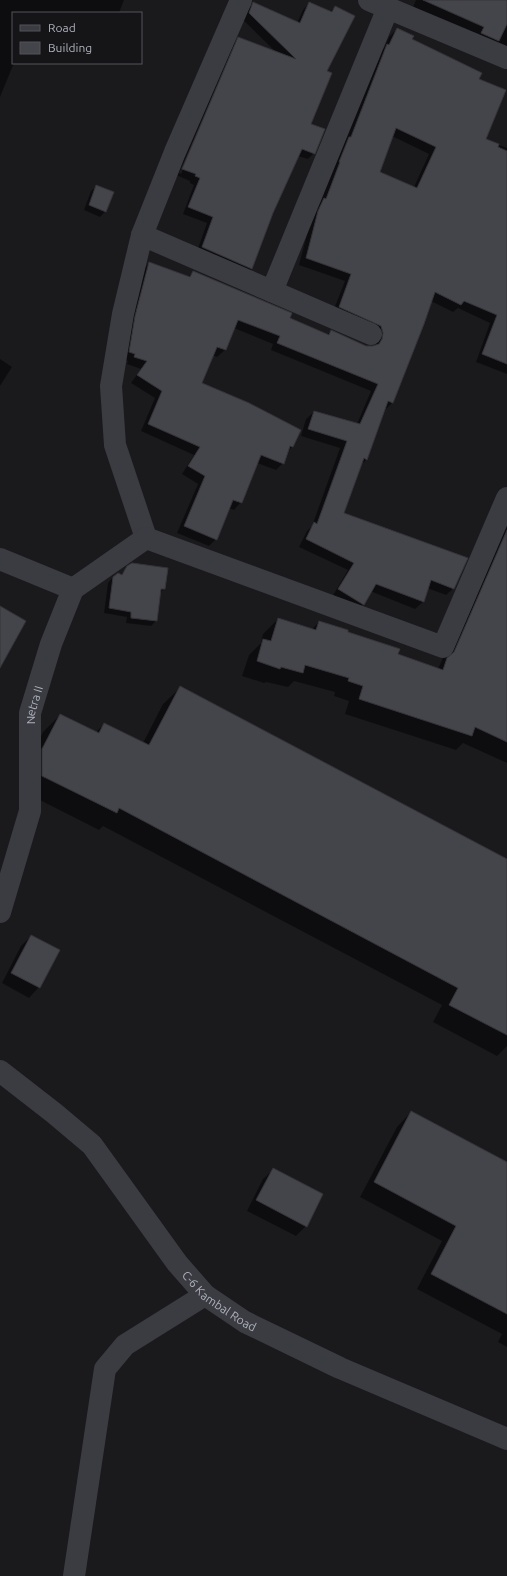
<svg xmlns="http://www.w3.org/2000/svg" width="507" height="1576" viewBox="0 0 507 1576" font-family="Ubuntu,sans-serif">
<rect width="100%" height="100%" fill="#1a1a1d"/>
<!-- shadow -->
<g fill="#0007" fill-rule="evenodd">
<path d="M 0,0 L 124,0 L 119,13 L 13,13 L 14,63 L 0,97 Z"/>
<path d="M 416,0 L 507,1 L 507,51 L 413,7 Z"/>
<path d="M 309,3 L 330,12 L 335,7 L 326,72 L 310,125 L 314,153 L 308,159 L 298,156 L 272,213 L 252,269 L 245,275 L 196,254 L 207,223 L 183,214 L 194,185 L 190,183 L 190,181 L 176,175 L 232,45 L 239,38 L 277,53 L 243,20 L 247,10 L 253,4 L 297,23 L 303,10 ZM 234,45 L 236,45 L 181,174 L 179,173 Z"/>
<path d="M 397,29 L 478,79 L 485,140 L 507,148 L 507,374 L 476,362 L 490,323 L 458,308 L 453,312 L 431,301 L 392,403 L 385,410 L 367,459 L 360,466 L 343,514 L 454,588 L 446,595 L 427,588 L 423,602 L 415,609 L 370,591 L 363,604 L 356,611 L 332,597 L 348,570 L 299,547 L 307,531 L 312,526 L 340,448 L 301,436 L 306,419 L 314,412 L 357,424 L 371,391 L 271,350 L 273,344 L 234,328 L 225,350 L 217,357 L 212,355 L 201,384 L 293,446 L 287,452 L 283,463 L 276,470 L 257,463 L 241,502 L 234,510 L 229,508 L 216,539 L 209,546 L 177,533 L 198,484 L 182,474 L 194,455 L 141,431 L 155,398 L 131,383 L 141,369 L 127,364 L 128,361 L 123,359 L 142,270 L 150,263 L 188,277 L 193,272 L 327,335 L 331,331 L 366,347 L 376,346 L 377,341 L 332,314 L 345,281 L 299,265 L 311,219 L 316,207 L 320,203 L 380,52 L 384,48 L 389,37 ZM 392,136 L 429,154 L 414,187 L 379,173 Z"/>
<path d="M 97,186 L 113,192 L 105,212 L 100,217 L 84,210 L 91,191 Z"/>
<path d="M 0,359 L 12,367 L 0,386 Z"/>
<path d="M 507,496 L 507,763 L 463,743 L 456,750 L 345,714 L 349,701 L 334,696 L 335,692 L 294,681 L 288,687 L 266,682 L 264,683 L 242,676 L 249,655 L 261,643 L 263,634 L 278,619 L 312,629 L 319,622 L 438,669 L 504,519 Z"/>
<path d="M 128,567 L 164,589 L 159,594 L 156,621 L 151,626 L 126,623 L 127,617 L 104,613 L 108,583 L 113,577 L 120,576 Z"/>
<path d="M 181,687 L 507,860 L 507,1046 L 497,1056 L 433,1022 L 442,1005 L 103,826 L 99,830 L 26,793 L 26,767 L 43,732 L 60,715 L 96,732 L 104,724 L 143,743 L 163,704 Z"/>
<path d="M 31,936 L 39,987 L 29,998 L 2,983 L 21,946 Z"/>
<path d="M 411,1112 L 507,1163 L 507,1347 L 498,1342 L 502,1334 L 417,1289 L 442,1241 L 360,1197 L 397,1127 Z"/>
<path d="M 274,1169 L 306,1226 L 296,1236 L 247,1211 L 263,1179 Z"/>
</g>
<!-- building -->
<g fill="#44454a" stroke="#343439" fill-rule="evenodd">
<path d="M 423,0 L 507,0 L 507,24 L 499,41 L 481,33 L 484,27 Z"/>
<path d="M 253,2 L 300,23 L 309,2 L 332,12 L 335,6 L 355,16 L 327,71 L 332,73 L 311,124 L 325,129 L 315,154 L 302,149 L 273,213 L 252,269 L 202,247 L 213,217 L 188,207 L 200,178 L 195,176 L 196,174 L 182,169 L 238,37 L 296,59 L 249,13 Z"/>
<path d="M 397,28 L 414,36 L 412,39 L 482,73 L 479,79 L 506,90 L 486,139 L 499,144 L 498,147 L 507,151 L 507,364 L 482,354 L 497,315 L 464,301 L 461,305 L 435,292 L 424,324 L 393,403 L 388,401 L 367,460 L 364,458 L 344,513 L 468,558 L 454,589 L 431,580 L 424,602 L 376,584 L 364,605 L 338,589 L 354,563 L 306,539 L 314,522 L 317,524 L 347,441 L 308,429 L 314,411 L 360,424 L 378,384 L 277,343 L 280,336 L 238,320 L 226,350 L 217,347 L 202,383 L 249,403 L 301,430 L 293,447 L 290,446 L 284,464 L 261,455 L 242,503 L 233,500 L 217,540 L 184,526 L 205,476 L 188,466 L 200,447 L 148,424 L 162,391 L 137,375 L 147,361 L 134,357 L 135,354 L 129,352 L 135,316 L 149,262 L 190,277 L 193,271 L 292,313 L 290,318 L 329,335 L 331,330 L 366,346 L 373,346 L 379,344 L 382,339 L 383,333 L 381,326 L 339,307 L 351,274 L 306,258 L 318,211 L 324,198 L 326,199 L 340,162 L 339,162 L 349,137 L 351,137 L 387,44 L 389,45 ZM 396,128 L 436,147 L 417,188 L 380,172 Z"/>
<path d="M 96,185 L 114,192 L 106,212 L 89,205 Z"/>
<path d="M 507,530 L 507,742 L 475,727 L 472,736 L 359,699 L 363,686 L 348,681 L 349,678 L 305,665 L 303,673 L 281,667 L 280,669 L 257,661 L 263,639 L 271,641 L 278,618 L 316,630 L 319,621 L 348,630 L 348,632 L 400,649 L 398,654 L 443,670 L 447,658 L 454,652 Z"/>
<path d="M 132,563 L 168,568 L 165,589 L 161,589 L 157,621 L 131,618 L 131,612 L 109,608 L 113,577 L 118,573 L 122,575 L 127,566 Z"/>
<path d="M 0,606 L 26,621 L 0,668 Z"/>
<path d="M 180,686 L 507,859 L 507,1035 L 449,1005 L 458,988 L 119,808 L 117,813 L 42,776 L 42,749 L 60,714 L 99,733 L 104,723 L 149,745 Z"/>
<path d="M 31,935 L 60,950 L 40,988 L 11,973 Z"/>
<path d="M 411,1111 L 507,1162 L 507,1314 L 431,1274 L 456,1226 L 374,1182 Z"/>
<path d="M 273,1168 L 323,1194 L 307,1227 L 256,1200 Z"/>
</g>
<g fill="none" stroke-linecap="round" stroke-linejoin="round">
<!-- minor -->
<g stroke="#3b3c42" stroke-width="22">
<path d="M 369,0 L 507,58"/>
<path d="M 142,235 L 371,334"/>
<path d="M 272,291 L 388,8"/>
<path d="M 146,538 L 115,445 L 111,386 L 123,314 L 142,235 L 175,152 L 241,0"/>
<path d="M 146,538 L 443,647 L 507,498"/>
<path d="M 0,559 L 73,589"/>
<path id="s1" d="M 0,912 L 30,811 L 30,713 L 51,644 L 73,589 L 146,538"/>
<path id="s2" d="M 0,1071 L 54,1113 L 92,1145 L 177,1263 L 205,1295 L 245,1322 L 340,1368 L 507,1439"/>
<path d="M 74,1576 L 105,1369 L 125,1345 L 205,1295"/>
</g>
</g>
<g text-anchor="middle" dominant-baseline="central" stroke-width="3" stroke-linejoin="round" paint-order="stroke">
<!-- street labels -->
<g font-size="12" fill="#adb1bc" stroke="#151518">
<text stroke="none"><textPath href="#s1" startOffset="212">Netra II</textPath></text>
<text stroke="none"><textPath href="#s2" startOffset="321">C-6 Kambal Road</textPath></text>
</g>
</g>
<!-- legend -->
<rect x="12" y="12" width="130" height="52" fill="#151518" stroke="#52535a"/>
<rect x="20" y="25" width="20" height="6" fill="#3b3c42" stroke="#52535a"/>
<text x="48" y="32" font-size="12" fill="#adb1bc">Road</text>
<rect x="20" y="42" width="20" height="12" fill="#44454a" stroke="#52535a"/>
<text x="48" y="52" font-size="12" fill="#adb1bc">Building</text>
</svg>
